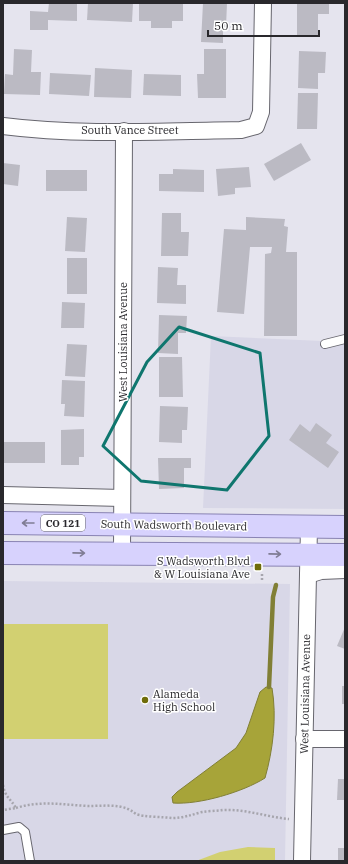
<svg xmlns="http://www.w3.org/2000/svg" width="348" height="864" viewBox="0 0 348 864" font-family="'IBM Plex Serif',serif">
<rect width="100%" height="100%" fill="#e5e4ee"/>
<!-- built -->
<g fill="#d8d7e7">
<path d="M 211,336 L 345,342 L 345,509 L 203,508 Z"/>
<path d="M 3,581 L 290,584 L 285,861 L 3,861 Z"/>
</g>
<!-- green -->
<g fill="#d2d071">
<rect x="3" y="624" width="105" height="115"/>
<path d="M 248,847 L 275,848 L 275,861 L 196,861 L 220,852 Z"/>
</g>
<!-- water -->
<path fill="#a7a439" stroke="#817f35" d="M 266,687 L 272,688 C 277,717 273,750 265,778 C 243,792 199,805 173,803 L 172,797 L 177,792 L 236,748 L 246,733 L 260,692 Z"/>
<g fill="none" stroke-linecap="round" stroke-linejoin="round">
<!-- stream -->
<path stroke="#817f35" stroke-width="4.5" d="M 269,687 L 273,597 L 276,585"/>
</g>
<!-- building -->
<g fill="#bbbac3">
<path d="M 49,3 L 77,3 L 77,21 L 48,20 L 48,30 L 30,30 L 30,11 L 48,12 Z"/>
<path d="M 88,3 L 133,3 L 132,22 L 87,20 Z"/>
<path d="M 139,3 L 183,3 L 183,21 L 172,21 L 172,28 L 151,28 L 151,21 L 139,21 Z"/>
<path d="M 203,3 L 227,3 L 226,27 L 223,27 L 223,43 L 201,42 Z"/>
<path d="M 297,3 L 329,3 L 329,14 L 318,14 L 318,37 L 297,37 Z"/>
<path d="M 14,49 L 32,50 L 31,72 L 41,72 L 40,95 L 4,94 L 5,74 L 13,75 Z"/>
<path d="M 204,49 L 226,49 L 226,98 L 198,98 L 197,74 L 204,74 Z"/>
<path d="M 299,51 L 326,52 L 325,73 L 318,73 L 318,89 L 298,88 Z"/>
<path d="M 95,68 L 132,70 L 131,98 L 94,97 Z"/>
<path d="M 50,73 L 91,75 L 89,96 L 49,94 Z"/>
<path d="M 144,74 L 181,75 L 181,96 L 143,95 Z"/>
<path d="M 298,93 L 318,93 L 317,129 L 297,129 Z"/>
<path d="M 301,143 L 311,160 L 274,181 L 264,164 Z"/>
<path d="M 3,163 L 20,165 L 18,186 L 3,184 Z"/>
<path d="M 249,167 L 251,187 L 235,188 L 235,194 L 218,196 L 216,169 Z"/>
<path d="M 173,169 L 204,170 L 204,192 L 159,191 L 159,174 L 173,174 Z"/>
<rect x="46" y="170" width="41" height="21"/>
<path d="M 162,213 L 181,213 L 181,232 L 189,232 L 188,256 L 161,256 Z"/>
<path d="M 67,217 L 87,218 L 85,252 L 65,251 Z"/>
<path d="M 246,217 L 285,219 L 284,226 L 288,227 L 286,252 L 297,252 L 297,336 L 264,336 L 265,254 L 271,253 L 272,247 L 250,247 L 244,314 L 217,312 L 224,229 L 246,230 Z"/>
<rect x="67" y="258" width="20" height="36"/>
<path d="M 158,267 L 178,268 L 177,285 L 186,285 L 186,304 L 157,303 Z"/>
<path d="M 62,302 L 85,303 L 84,328 L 61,328 Z"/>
<path d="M 159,315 L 187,316 L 186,333 L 178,333 L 178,354 L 158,353 Z"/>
<path d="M 67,344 L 87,345 L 85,377 L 65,376 Z"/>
<path d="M 159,357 L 182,357 L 183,397 L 159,397 Z"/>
<path d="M 62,380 L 85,381 L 84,417 L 64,416 L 65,404 L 61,404 Z"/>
<path d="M 160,406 L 188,407 L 187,430 L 182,430 L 182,443 L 159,442 Z"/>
<path d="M 316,423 L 332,435 L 326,443 L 339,452 L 328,468 L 289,440 L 300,424 L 310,432 Z"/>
<path d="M 84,429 L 84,457 L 79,457 L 79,465 L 61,465 L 61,430 Z"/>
<rect x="3" y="442" width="42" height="21"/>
<path d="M 158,458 L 191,458 L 191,468 L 184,468 L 184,488 L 159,489 Z"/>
<path d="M 345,627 L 345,649 L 337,646 Z"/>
<rect x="342" y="686" width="3" height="18"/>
<path d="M 338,779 L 345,779 L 345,800 L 337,800 Z"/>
<rect x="338" y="848" width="7" height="13"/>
</g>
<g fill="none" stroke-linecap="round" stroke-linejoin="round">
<defs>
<g id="lane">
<path d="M 325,344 L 345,339"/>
<path d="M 3,830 L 19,827 L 25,832 L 30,861"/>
</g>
<g id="street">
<path d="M 3,126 C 81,136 162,131 241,130 L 256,126 L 261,112 L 263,3"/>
<path d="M 3,495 L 122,498"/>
<path d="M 122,553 L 124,131"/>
<path d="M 308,575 L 321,571 L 345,570"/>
<path d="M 304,739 L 345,739"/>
<path d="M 302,861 L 309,527"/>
</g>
<g id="primary">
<path d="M 3,523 L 345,527"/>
<path d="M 3,553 L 345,555"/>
</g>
</defs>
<!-- lane casing -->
<use href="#lane" stroke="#67666e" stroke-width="10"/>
<!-- street casing -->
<use href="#street" stroke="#67666e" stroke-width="18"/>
<!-- primary casing -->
<use href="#primary" stroke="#8983b3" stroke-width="24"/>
<!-- path -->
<g stroke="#a6a5ad" stroke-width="2.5" stroke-dasharray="2 2" stroke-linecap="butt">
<path d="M 262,580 L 262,573"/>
<path d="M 3,785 C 5,797 10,798 16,808 L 3,810"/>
<path d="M 16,808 C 41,800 64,805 89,806 C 101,806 117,804 128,809 C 131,810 133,812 136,814 C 143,817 164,817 172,818 C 183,818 191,815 202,812 C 208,811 216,811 223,810 C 246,809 267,817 289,819"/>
</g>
<!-- lane -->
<use href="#lane" stroke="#fff" stroke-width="8"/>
<!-- street -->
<use href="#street" stroke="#fff" stroke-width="16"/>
<!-- primary -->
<use href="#primary" stroke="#d7d2fd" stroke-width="22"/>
</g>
<!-- one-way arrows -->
<defs><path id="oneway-shaft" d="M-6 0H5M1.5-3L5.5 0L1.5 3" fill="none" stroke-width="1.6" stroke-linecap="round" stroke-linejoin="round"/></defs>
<g stroke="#807d94">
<use href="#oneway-shaft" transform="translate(28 523) rotate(-180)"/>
<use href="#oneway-shaft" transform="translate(79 553) rotate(1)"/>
<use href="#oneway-shaft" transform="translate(275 554) rotate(1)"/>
</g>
<!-- marked area -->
<path fill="none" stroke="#0f766e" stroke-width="3" stroke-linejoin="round" d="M 179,327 L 260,353 L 269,436 L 227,490 L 141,481 L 103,446 L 147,362 Z"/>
<!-- markers -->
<g fill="#6f6c09" stroke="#fff" stroke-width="1.5">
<rect x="254" y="563" width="8" height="8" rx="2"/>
<circle cx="145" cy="700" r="4"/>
</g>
<g text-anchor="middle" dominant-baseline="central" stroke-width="3" stroke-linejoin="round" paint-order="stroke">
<!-- shield labels -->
<rect fill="#fff" stroke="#69686b" stroke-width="1" x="41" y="515" width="44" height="16" rx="3"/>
<g font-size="10" font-weight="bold" fill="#29282c">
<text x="63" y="523">CO 121</text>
</g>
<!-- street labels -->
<g font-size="11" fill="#29282c" stroke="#fff">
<text x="130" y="130">South Vance Street</text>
<text transform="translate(123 342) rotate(-90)">West Louisiana Avenue</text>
<text transform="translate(174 525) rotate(1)">South Wadsworth Boulevard</text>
<text transform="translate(305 694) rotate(-89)">West Louisiana Avenue</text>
</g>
<!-- poi labels -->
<g font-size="11" fill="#29282c" stroke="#fff" text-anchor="end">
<text x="250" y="561">S Wadsworth Blvd<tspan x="250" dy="13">&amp; W Louisiana Ave</tspan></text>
<text x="153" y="694" text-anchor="start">Alameda<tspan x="153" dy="13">High School</tspan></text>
</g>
</g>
<!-- border -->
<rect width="348" height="864" fill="none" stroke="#29282c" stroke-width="8"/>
<!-- scale -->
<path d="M208 30v6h111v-6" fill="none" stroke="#29282c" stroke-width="2"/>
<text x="214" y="30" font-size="12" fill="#29282c" stroke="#ffffff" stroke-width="3" paint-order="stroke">50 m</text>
</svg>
